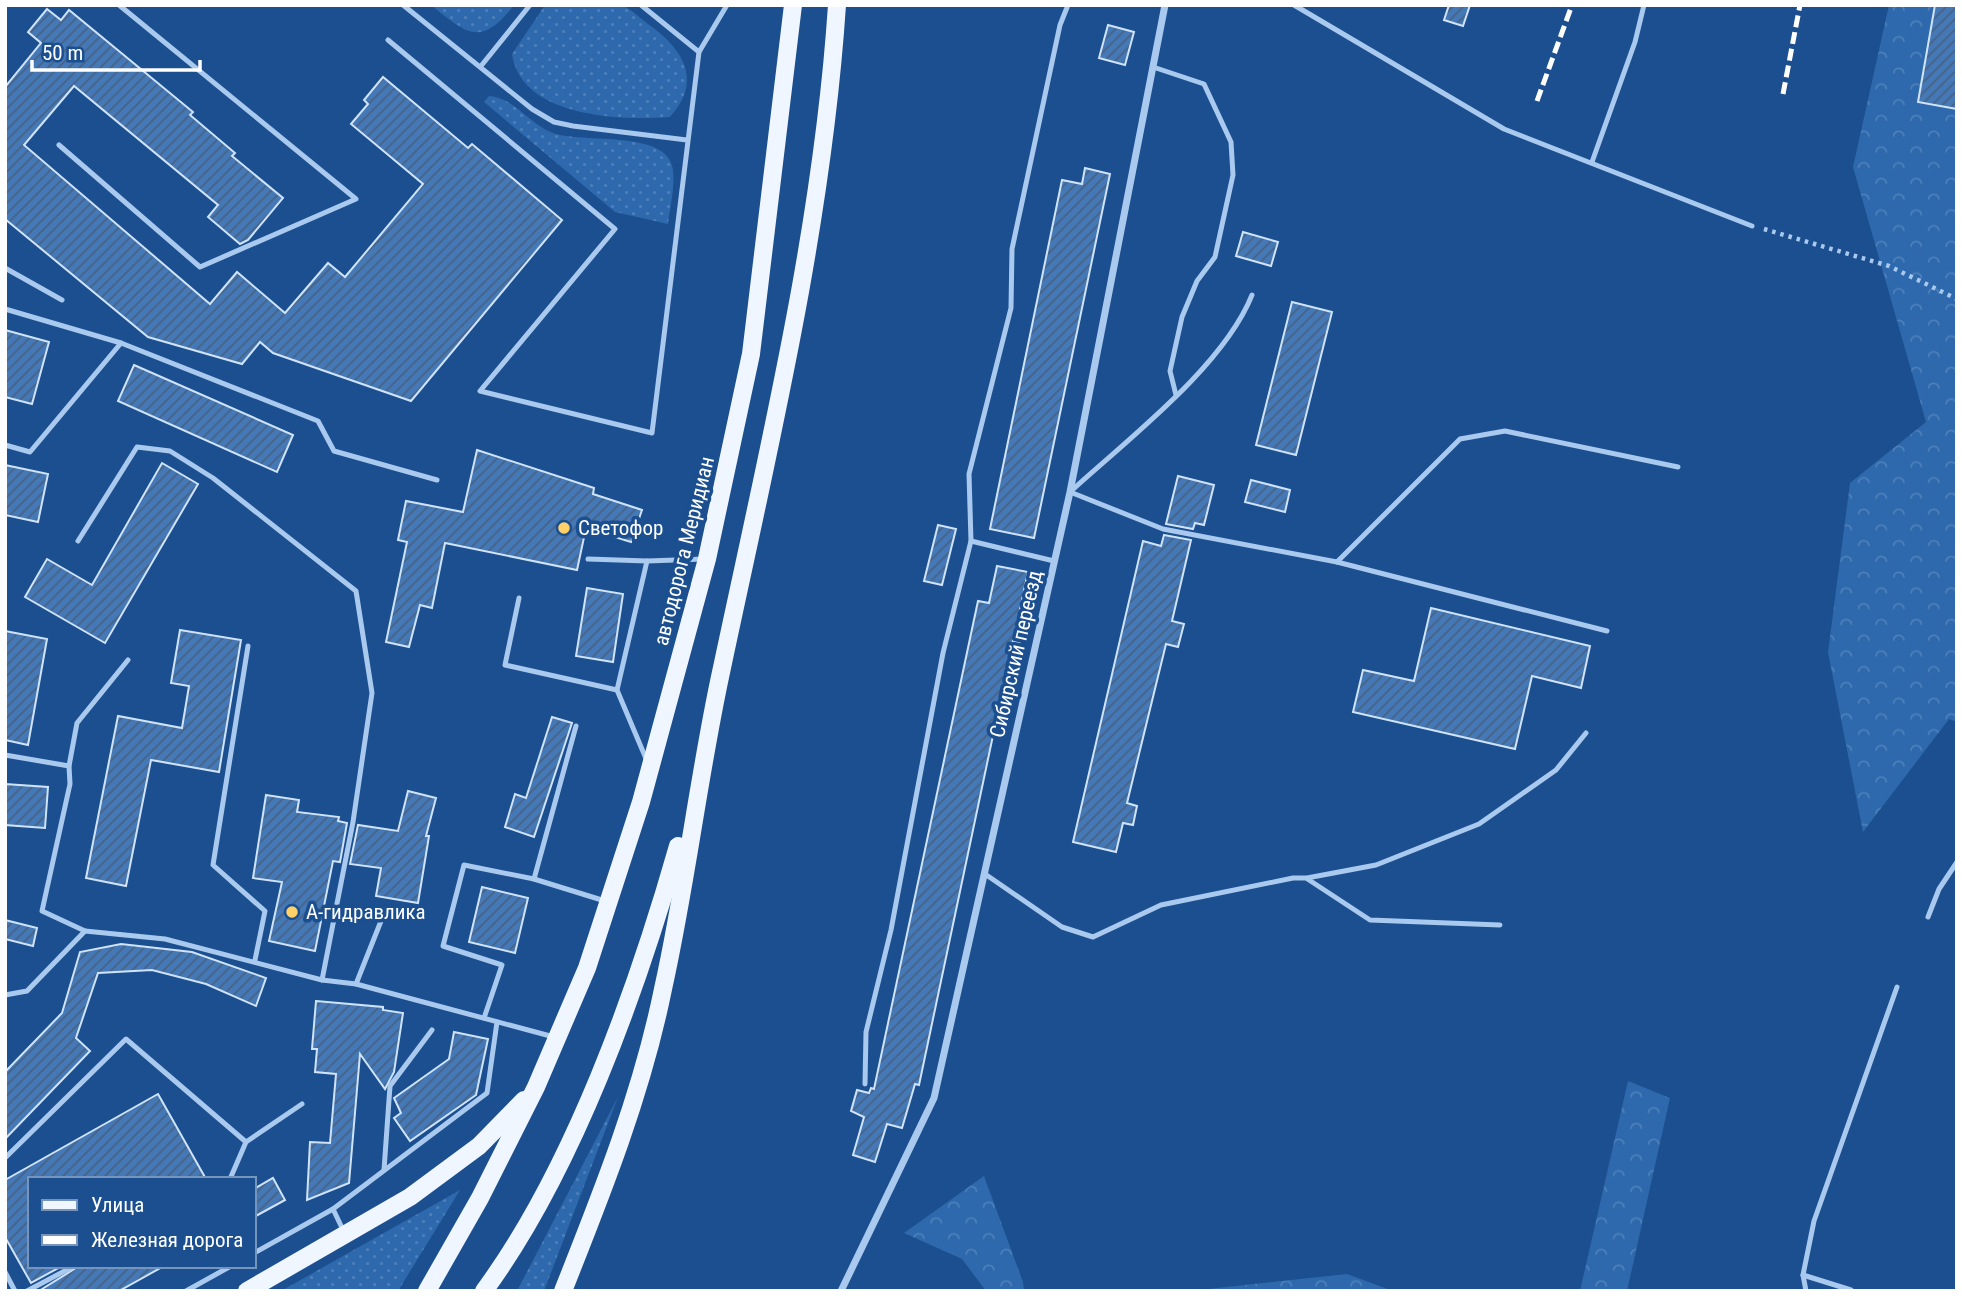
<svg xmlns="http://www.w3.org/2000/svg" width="1962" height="1296" viewBox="0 0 1962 1296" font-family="'Roboto Condensed',sans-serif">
<defs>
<pattern id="grass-dots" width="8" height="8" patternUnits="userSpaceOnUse" patternTransform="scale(1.75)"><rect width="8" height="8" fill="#2e69ad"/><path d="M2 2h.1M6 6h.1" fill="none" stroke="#4d80b9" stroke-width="1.8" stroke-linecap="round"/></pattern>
<pattern id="forest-crowns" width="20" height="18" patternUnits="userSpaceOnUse" patternTransform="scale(1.75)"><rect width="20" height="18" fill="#2e69ad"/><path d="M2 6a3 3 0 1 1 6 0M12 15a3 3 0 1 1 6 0" fill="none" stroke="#4d80b9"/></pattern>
<pattern id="building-hatch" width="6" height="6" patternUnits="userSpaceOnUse" patternTransform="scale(1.75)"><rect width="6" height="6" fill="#4478b7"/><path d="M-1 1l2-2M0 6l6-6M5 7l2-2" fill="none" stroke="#486282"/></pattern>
</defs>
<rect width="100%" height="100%" fill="#1b4f8f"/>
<!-- grass -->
<g fill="url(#grass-dots)">
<path d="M 431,5 L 514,5 C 481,48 467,34 431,5 Z"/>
<path d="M 545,5 C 566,5 603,0 621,5 C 630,8 640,18 648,24 C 682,48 704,80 670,117 C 620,121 521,117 512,54 Z"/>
<path d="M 489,96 C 515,98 529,124 553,133 C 583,144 669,129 673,170 C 675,187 670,207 668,224 L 615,212 L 484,102 Z"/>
<path d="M 618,1097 L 544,1291 L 517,1291 Z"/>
<path d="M 460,1190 L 398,1291 L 281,1291 Z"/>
</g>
<!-- forest -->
<g fill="url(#forest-crowns)">
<path d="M 1889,5 L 1957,5 L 1957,722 L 1949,719 L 1863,832 L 1828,652 L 1850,483 L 1926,422 L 1853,167 Z"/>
<path d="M 1628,1081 L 1670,1098 L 1627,1291 L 1580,1291 Z"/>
<path d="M 984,1176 L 1023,1282 L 1024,1291 L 986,1291 L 962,1259 L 904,1233 Z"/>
<path d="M 1347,1274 L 1393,1291 L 1190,1291 Z"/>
</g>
<!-- building -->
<g fill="url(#building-hatch)" stroke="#cfe3fa" stroke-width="2">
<path d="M 1449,5 L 1470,5 L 1463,26 L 1444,20 Z"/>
<path d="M 1935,5 L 1957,5 L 1957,109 L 1918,102 Z"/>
<path d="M 47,9 L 61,20 L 69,10 L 193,112 L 190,115 L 235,153 L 232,156 L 283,198 L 248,240 L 240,244 L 208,217 L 218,205 L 74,86 L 24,145 L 210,304 L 237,272 L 285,313 L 328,263 L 345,277 L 423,184 L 351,124 L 368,104 L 364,100 L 383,77 L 468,148 L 472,144 L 562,220 L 411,401 L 273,353 L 260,342 L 242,364 L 148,337 L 5,219 L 5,87 L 41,43 L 28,32 Z"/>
<path d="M 1108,25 L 1134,32 L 1125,65 L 1099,58 Z"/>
<path d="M 1085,168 L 1110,174 L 1034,538 L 990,529 L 1062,180 L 1082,184 Z"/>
<path d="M 1243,232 L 1278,242 L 1271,266 L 1236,256 Z"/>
<path d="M 1292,302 L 1332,312 L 1296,455 L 1256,445 Z"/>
<path d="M 5,330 L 49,342 L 32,404 L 5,397 Z"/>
<path d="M 134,365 L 293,435 L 277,472 L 118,401 Z"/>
<path d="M 477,450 L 594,488 L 593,494 L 642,510 L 631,542 L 586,528 L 577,570 L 445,543 L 432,608 L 420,605 L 409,647 L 386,642 L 407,542 L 398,540 L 406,501 L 463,512 Z"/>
<path d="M 162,463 L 198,484 L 105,643 L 25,597 L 47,559 L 92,585 Z"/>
<path d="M 5,465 L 48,474 L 38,522 L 5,515 Z"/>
<path d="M 1178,476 L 1214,485 L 1204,525 L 1195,523 L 1193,529 L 1166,524 Z"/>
<path d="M 1251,480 L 1290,490 L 1285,512 L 1245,502 Z"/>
<path d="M 938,525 L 956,529 L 942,585 L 924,581 Z"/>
<path d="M 1164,535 L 1191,540 L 1172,621 L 1184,624 L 1178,647 L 1166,644 L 1127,803 L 1137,806 L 1133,825 L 1123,823 L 1116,852 L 1073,842 L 1143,541 L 1161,546 Z"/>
<path d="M 997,566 L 1028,572 L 1019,614 L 1026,615 L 1020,642 L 1013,641 L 919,1085 L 915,1084 L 902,1128 L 887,1124 L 875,1162 L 853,1155 L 864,1117 L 851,1111 L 857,1090 L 869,1093 L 871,1088 L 874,1089 L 978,601 L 989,603 Z"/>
<path d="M 587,588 L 623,594 L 613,662 L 576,656 Z"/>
<path d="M 1431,608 L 1590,646 L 1581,688 L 1532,676 L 1515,749 L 1353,712 L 1363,670 L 1414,681 Z"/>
<path d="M 180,630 L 241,640 L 219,772 L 151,760 L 126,886 L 86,878 L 118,716 L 182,728 L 189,686 L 171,683 Z"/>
<path d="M 5,631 L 47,639 L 28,745 L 5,740 Z"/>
<path d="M 552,717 L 572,723 L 534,837 L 505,827 L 515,794 L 526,798 Z"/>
<path d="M 5,784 L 48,787 L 45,828 L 5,825 Z"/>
<path d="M 408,791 L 436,798 L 426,836 L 429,836 L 418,903 L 376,896 L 381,868 L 350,864 L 358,825 L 398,831 Z"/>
<path d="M 266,795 L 299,800 L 297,812 L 339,817 L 338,821 L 347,823 L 340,862 L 333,861 L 315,951 L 269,941 L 282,882 L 253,878 Z"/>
<path d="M 482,887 L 528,898 L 515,953 L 469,942 Z"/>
<path d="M 5,920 L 37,928 L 33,946 L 5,939 Z"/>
<path d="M 121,944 L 192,952 L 266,978 L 256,1006 L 206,984 L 152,970 L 98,973 L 76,1038 L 90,1051 L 5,1139 L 5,1072 L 62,1013 L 80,952 Z"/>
<path d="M 316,1001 L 383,1007 L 383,1010 L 403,1013 L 394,1072 L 385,1089 L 360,1054 L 349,1183 L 307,1200 L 310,1142 L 330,1143 L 336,1074 L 315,1072 L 317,1049 L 312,1049 Z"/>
<path d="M 454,1032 L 488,1039 L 476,1095 L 410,1141 L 394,1118 L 401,1113 L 394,1098 L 449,1059 Z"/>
<path d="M 158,1094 L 206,1179 L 30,1179 L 30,1266 L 62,1266 L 31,1283 L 5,1237 L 5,1180 Z"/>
<path d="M 273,1178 L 285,1200 L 254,1217 L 254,1189 Z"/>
<path d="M 79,1266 L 164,1266 L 119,1291 L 39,1291 Z"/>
</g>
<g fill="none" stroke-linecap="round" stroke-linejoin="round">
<!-- path -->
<path stroke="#a9c9ee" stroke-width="4.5" stroke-dasharray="3.5 5" stroke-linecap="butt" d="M 1764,229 L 1889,266 L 1957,299"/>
<!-- lane -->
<g stroke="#a9c9ee" stroke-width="5">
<path d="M 403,5 L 532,109 L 554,122 L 573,126 L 687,140"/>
<path d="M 641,5 L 699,52"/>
<path d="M 1294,5 L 1504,129 L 1752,226"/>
<path d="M 388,40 L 615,229 L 480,391 L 652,433 L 699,52 L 727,5"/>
<path d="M 481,66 L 530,5"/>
<path d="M 1153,67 L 1204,84 L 1231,142 L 1233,175 L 1215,257 L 1197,281 L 1182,317 L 1170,371 L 1176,395"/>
<path d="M 59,145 L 200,267 L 356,199 L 119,5"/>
<path d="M 1592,162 L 1635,42 L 1644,5"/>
<path d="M 5,268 L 62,300"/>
<path d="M 1252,295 C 1223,367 1128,439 1070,492 L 1163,529 L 1337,562 L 1460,439 L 1505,431 L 1678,467"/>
<path d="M 5,309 L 121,343"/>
<path d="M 5,445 L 30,452 L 121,343 L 318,421 L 334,451 L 437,480"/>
<path d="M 78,541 L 137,447 L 170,451 L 213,478 L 356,591 L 372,693 L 353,822 L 322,980"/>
<path d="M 971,541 L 1054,561"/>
<path d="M 588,559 L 647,561"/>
<path d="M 1337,562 L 1607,631"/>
<path d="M 519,598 L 505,665 L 617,690"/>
<path d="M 248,646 L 213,865 L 265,911 L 255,960"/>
<path d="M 5,755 L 69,766"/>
<path d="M 647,761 L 617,690 L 647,561 L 704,559"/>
<path d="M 985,874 L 1062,927 L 1093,937 L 1161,905 L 1293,878 L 1306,878 L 1370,920 L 1500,925"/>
<path d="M 1307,878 L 1376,865 L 1479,824 L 1556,770 L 1586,733"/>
<path d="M 534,879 L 576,726"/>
<path d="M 1928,917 L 1939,889 L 1957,862"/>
<path d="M 85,931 L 42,911 L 70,784 L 69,766 L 77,723 L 128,660"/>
<path d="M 356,984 L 383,916"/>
<path d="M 5,995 L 27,991 L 85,931 L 165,939 L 322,980 L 356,984 L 554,1037"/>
<path d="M 484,1018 L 502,965 L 443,946 L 464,865 L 534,879 L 605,901"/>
<path d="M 865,1084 L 866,1032 L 891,930 L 943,653 L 971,541 L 969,474 L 1011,308 L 1012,249 L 1060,25 L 1068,5"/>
<path d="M 5,1158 L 126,1039 L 246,1142 L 302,1104"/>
<path d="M 384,1170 L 390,1086 L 432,1030"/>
<path d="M 230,1179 L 246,1142"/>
<path d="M 333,1209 L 344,1232"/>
<path d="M 254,1253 L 333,1209 L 487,1093 L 497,1022"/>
<path d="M 5,1272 L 15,1291"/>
<path d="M 1803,1275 L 1851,1290"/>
<path d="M 27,1291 L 74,1266"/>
<path d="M 186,1291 L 231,1266"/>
<path d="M 1806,1291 L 1803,1275 L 1814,1221 L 1897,987"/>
</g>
<!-- street -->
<path stroke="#a9c9ee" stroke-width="7" d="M 841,1291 L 934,1098 L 1070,492 L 1165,5"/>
<!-- primary -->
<g stroke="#f0f6ff" stroke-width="18">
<path d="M 247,1291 L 410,1197 L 479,1146 L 524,1100"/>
<path d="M 427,1291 L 480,1198 L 536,1087 L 587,968 L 641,802 L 707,559 L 751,354 L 793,5"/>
<path d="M 484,1291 C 573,1170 637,990 678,846"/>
<path d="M 563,1291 C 602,1193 642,1093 663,989 C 686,886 698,780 720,677 C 767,454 822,232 837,5"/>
</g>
<!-- rail -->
<g stroke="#fff" stroke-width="5" stroke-dasharray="12 5" stroke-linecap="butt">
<path d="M 1783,94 L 1800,5"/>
<path d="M 1537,101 L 1572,5"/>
</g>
</g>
<!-- markers -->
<g fill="#ffd166" stroke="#1b4f8f" stroke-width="2.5">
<circle cx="564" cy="528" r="7"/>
<circle cx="292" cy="912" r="7"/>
</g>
<g text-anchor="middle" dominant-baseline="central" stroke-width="7" stroke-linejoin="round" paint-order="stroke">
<!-- poi labels -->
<g font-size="21" fill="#fff" stroke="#1b4f8f" text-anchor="start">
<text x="578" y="528">Светофор</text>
<text x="306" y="912">А-гидравлика</text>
</g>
<!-- street labels -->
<g font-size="21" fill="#fff" stroke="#1b4f8f">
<text transform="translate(684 551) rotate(-76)">автодорога Меридиан</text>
<text transform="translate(1016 654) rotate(-77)">Сибирский переезд</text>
</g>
</g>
<!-- border -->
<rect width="1962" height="1296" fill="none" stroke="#ffffff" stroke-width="14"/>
<!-- legend -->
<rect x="28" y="1177" width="228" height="91" fill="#1b4f8f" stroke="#7695bc" stroke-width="2"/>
<rect x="42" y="1200" width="35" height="10" fill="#f0f6ff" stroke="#7695bc" stroke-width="2"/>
<text x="91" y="1212" font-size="21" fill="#ffffff">Улица</text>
<rect x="42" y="1235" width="35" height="10" fill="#ffffff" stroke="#7695bc" stroke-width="2"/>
<text x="91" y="1247" font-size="21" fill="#ffffff">Железная дорога</text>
<!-- scale -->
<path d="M32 60v10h168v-10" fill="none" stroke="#ffffff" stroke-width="3.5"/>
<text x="42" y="60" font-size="21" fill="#ffffff" stroke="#1b4f8f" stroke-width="5" paint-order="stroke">50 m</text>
</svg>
